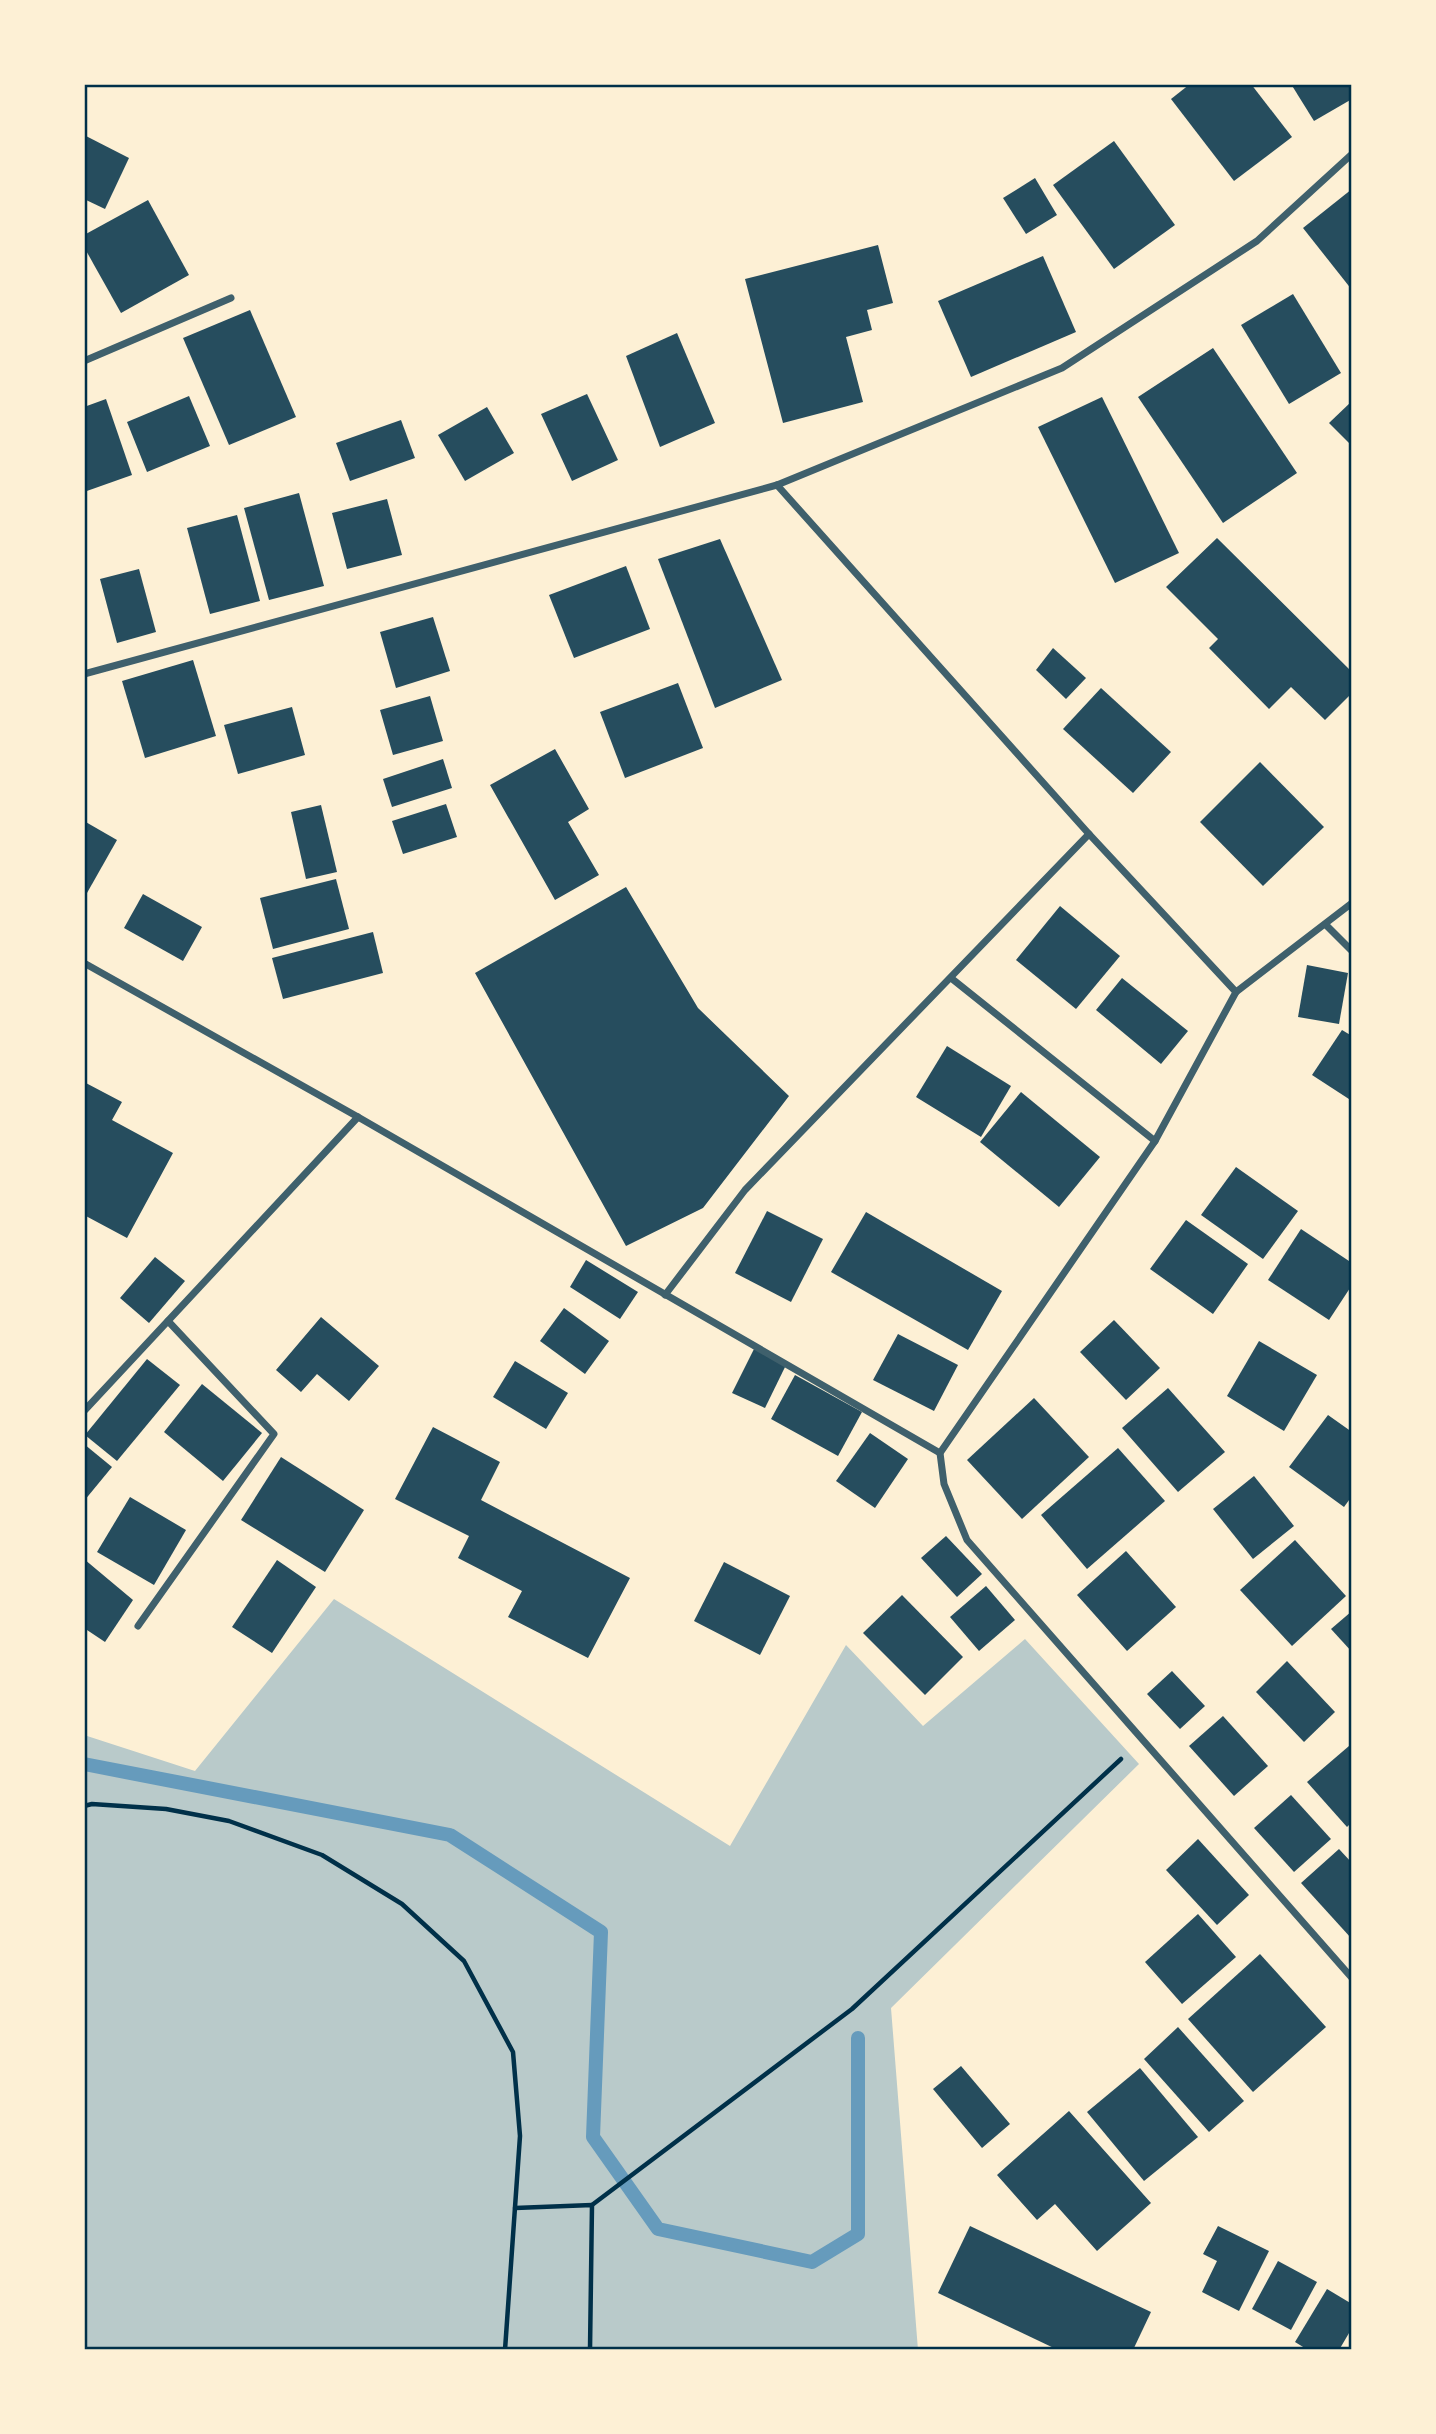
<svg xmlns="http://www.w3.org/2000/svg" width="1436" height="2434" viewBox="0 0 1436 2434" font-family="Commissioner,sans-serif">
<rect width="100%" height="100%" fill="#fdf0d5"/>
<!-- green -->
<path fill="#b9caca" d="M 334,1599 L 730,1846 L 846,1645 L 923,1726 L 1025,1639 L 1139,1764 L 891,2008 L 918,2350 L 84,2350 L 84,1735 L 195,1771 Z"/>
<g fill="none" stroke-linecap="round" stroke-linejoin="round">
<!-- stream -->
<path stroke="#669bbc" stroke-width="14" d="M 84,1764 L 450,1835 L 601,1932 L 593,2137 L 658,2229 L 812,2262 L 858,2234 L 858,2038"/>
</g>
<!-- building -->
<g fill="#264d5e">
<path d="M 1190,84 L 1251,84 L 1292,137 L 1234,181 L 1171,99 Z"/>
<path d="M 1291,84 L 1352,84 L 1352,99 L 1314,121 Z"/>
<path d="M 84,135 L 129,158 L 105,209 L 84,199 Z"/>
<path d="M 1114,141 L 1175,225 L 1114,269 L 1053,185 Z"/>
<path d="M 1035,178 L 1057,215 L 1026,234 L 1003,198 Z"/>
<path d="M 1352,189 L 1352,290 L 1303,228 Z"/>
<path d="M 148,200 L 189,275 L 121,313 L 84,247 L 84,235 Z"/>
<path d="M 878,245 L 893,303 L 867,310 L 872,330 L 846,337 L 863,402 L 783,423 L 745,279 Z"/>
<path d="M 1043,256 L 1076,332 L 971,377 L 938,301 Z"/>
<path d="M 1293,294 L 1341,373 L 1289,404 L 1241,325 Z"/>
<path d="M 250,310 L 296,417 L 229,445 L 183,338 Z"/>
<path d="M 677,333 L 715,423 L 660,447 L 626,356 Z"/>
<path d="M 1213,348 L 1297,473 L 1223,523 L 1138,397 Z"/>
<path d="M 587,394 L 618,460 L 572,481 L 541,414 Z"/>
<path d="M 189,396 L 210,446 L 147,472 L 127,422 Z"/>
<path d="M 1102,397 L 1179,553 L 1115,583 L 1038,427 Z"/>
<path d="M 106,399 L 132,475 L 84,492 L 84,407 Z"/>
<path d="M 1352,401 L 1352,446 L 1329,423 Z"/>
<path d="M 487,407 L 514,453 L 465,481 L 438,435 Z"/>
<path d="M 401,420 L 415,458 L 350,481 L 336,443 Z"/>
<path d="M 299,493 L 324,586 L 269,600 L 244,508 Z"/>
<path d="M 387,499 L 402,555 L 347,569 L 332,513 Z"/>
<path d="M 237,515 L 260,601 L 210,614 L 187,528 Z"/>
<path d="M 1217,538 L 1352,672 L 1352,693 L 1325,720 L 1291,687 L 1269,709 L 1209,648 L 1218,639 L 1166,587 Z"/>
<path d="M 720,539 L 782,680 L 715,708 L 658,559 Z"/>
<path d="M 626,566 L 650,629 L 574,658 L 549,595 Z"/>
<path d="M 139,569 L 156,632 L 117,643 L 100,579 Z"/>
<path d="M 433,617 L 450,671 L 396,688 L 380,632 Z"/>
<path d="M 1053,648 L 1086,678 L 1066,699 L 1036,670 Z"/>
<path d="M 193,660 L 216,736 L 145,758 L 122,681 Z"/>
<path d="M 678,683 L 703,748 L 625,778 L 600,712 Z"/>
<path d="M 1101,688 L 1171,752 L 1133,793 L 1063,729 Z"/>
<path d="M 430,696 L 443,741 L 393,755 L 380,710 Z"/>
<path d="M 292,707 L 305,755 L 238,774 L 224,725 Z"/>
<path d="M 555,749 L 589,809 L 568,822 L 599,875 L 555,900 L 490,785 Z"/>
<path d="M 443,759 L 452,788 L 392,807 L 383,779 Z"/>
<path d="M 1260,762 L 1324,827 L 1263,886 L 1200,822 Z"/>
<path d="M 446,804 L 457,837 L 403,854 L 392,821 Z"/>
<path d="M 321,805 L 337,872 L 306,879 L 291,812 Z"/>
<path d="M 84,821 L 117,840 L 87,893 L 84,891 Z"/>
<path d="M 336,879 L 349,929 L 273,949 L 260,898 Z"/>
<path d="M 626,887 L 698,1008 L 789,1096 L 703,1208 L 626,1246 L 475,973 Z"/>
<path d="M 143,894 L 202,927 L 183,961 L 124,928 Z"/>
<path d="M 1060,906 L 1120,956 L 1076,1009 L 1016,960 Z"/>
<path d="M 373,932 L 383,973 L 283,999 L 272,958 Z"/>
<path d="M 1307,965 L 1348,973 L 1339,1024 L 1298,1017 Z"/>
<path d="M 1122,978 L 1188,1031 L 1161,1064 L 1096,1010 Z"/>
<path d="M 1342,1030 L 1352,1036 L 1352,1101 L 1312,1075 Z"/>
<path d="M 947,1046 L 1011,1086 L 981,1137 L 916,1097 Z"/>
<path d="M 84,1082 L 122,1102 L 112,1120 L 173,1153 L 127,1238 L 84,1215 Z"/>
<path d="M 1021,1092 L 1100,1157 L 1059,1207 L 980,1142 Z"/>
<path d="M 1236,1167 L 1298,1211 L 1263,1259 L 1201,1215 Z"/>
<path d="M 767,1211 L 823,1239 L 791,1302 L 735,1273 Z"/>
<path d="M 866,1212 L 1002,1291 L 968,1350 L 831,1272 Z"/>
<path d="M 1186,1220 L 1248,1264 L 1213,1314 L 1150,1269 Z"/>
<path d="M 1301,1229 L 1352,1263 L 1352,1285 L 1329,1320 L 1268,1280 Z"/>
<path d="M 155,1257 L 185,1281 L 149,1323 L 120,1298 Z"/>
<path d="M 586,1260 L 638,1292 L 620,1319 L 570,1287 Z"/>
<path d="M 564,1308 L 609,1341 L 585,1374 L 540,1341 Z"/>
<path d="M 321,1317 L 379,1366 L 349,1401 L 317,1374 L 301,1392 L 276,1370 Z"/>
<path d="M 1114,1320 L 1160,1368 L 1126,1400 L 1080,1352 Z"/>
<path d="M 898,1334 L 958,1365 L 934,1411 L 873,1380 Z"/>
<path d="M 1259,1341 L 1317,1375 L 1284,1431 L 1227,1396 Z"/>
<path d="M 754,1349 L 786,1365 L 765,1408 L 732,1393 Z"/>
<path d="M 147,1359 L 180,1385 L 117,1461 L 85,1435 Z"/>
<path d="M 515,1361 L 568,1393 L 546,1429 L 493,1397 Z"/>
<path d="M 795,1375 L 862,1412 L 838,1456 L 771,1419 Z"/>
<path d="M 202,1384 L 262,1433 L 223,1481 L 164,1432 Z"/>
<path d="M 1168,1388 L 1225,1452 L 1178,1492 L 1122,1428 Z"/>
<path d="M 1034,1398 L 1089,1457 L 1022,1519 L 967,1460 Z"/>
<path d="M 1328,1415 L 1352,1432 L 1352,1496 L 1344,1507 L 1289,1467 Z"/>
<path d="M 433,1427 L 500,1462 L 481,1500 L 630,1578 L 588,1658 L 508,1617 L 522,1591 L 458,1558 L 469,1536 L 395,1499 Z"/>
<path d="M 870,1433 L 908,1459 L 875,1508 L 836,1481 Z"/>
<path d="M 84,1444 L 112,1467 L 84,1501 Z"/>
<path d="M 1118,1448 L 1165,1501 L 1087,1569 L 1041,1515 Z"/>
<path d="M 281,1457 L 364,1510 L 325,1572 L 241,1520 Z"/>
<path d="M 1254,1476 L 1294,1526 L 1253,1559 L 1213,1509 Z"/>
<path d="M 130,1497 L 186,1530 L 154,1585 L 97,1552 Z"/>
<path d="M 946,1536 L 982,1574 L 957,1597 L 921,1558 Z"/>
<path d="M 1295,1540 L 1346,1596 L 1292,1646 L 1240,1590 Z"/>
<path d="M 1126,1551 L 1176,1607 L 1127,1651 L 1077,1595 Z"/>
<path d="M 84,1559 L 133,1600 L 105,1642 L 84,1628 Z"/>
<path d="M 277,1560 L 316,1587 L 272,1653 L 232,1627 Z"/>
<path d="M 724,1562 L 790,1596 L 760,1655 L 694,1621 Z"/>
<path d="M 986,1586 L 1015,1620 L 979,1651 L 950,1617 Z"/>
<path d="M 902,1595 L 963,1657 L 925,1695 L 863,1633 Z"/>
<path d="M 1352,1611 L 1352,1652 L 1331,1629 Z"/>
<path d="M 1287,1661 L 1335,1712 L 1304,1742 L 1256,1692 Z"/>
<path d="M 1172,1671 L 1205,1706 L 1180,1729 L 1147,1694 Z"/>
<path d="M 1223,1716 L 1268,1766 L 1234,1796 L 1189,1746 Z"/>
<path d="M 1349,1746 L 1352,1749 L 1352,1822 L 1347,1827 L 1307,1782 Z"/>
<path d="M 1291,1795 L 1331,1839 L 1294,1872 L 1254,1828 Z"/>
<path d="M 1198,1839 L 1249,1895 L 1217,1925 L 1166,1870 Z"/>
<path d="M 1339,1849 L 1352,1863 L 1351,1938 L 1301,1883 Z"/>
<path d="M 1198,1914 L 1236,1957 L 1182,2004 L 1145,1962 Z"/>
<path d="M 1260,1954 L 1326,2027 L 1253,2092 L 1188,2019 Z"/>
<path d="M 1178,2027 L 1244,2101 L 1209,2132 L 1144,2059 Z"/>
<path d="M 961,2066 L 1010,2124 L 982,2148 L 933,2089 Z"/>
<path d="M 1140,2068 L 1198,2137 L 1144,2181 L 1087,2112 Z"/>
<path d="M 1069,2111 L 1151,2203 L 1097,2251 L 1055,2204 L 1037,2220 L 997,2175 Z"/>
<path d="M 970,2226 L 1151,2312 L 1133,2350 L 1058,2350 L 938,2293 Z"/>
<path d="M 1218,2226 L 1269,2251 L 1239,2311 L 1202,2292 L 1217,2261 L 1203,2254 Z"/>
<path d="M 1278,2261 L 1317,2282 L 1291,2330 L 1252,2309 Z"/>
<path d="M 1327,2289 L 1352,2304 L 1352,2328 L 1339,2350 L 1308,2350 L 1295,2342 Z"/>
</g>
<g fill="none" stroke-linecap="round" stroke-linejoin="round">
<!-- path -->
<g stroke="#003049" stroke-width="4.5">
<path d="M 84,1806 L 92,1804 L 166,1809 L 229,1821 L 322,1855 L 402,1904 L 464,1961 L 513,2052 L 520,2136 L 505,2350"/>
<path d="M 592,2205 L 852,2009 L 1121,1759"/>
<path d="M 515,2208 L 592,2205 L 590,2350"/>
</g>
<!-- minor -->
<g stroke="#3f606c" stroke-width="7">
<path d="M 84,361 L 231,298"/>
<path d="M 777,485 L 1089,834 L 1236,992 L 1155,1141 L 940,1453 L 944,1484 L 967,1540 L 1352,1978"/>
<path d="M 84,674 L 777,485 L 1062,368 L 1257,241 L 1352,154"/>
<path d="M 1326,925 L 1352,951"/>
<path d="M 84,963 L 358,1117 L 940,1453"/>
<path d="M 951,978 L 1155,1141"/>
<path d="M 1236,992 L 1352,903"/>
<path d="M 665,1295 L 745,1190 L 1089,834"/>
<path d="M 84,1411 L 358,1117"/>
<path d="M 138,1626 L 274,1434 L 168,1321"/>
</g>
</g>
<!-- border -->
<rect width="1436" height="2434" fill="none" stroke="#fdf0d5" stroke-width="172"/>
<rect x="86" y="86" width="1264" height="2262" fill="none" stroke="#003049" stroke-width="2.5"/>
</svg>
